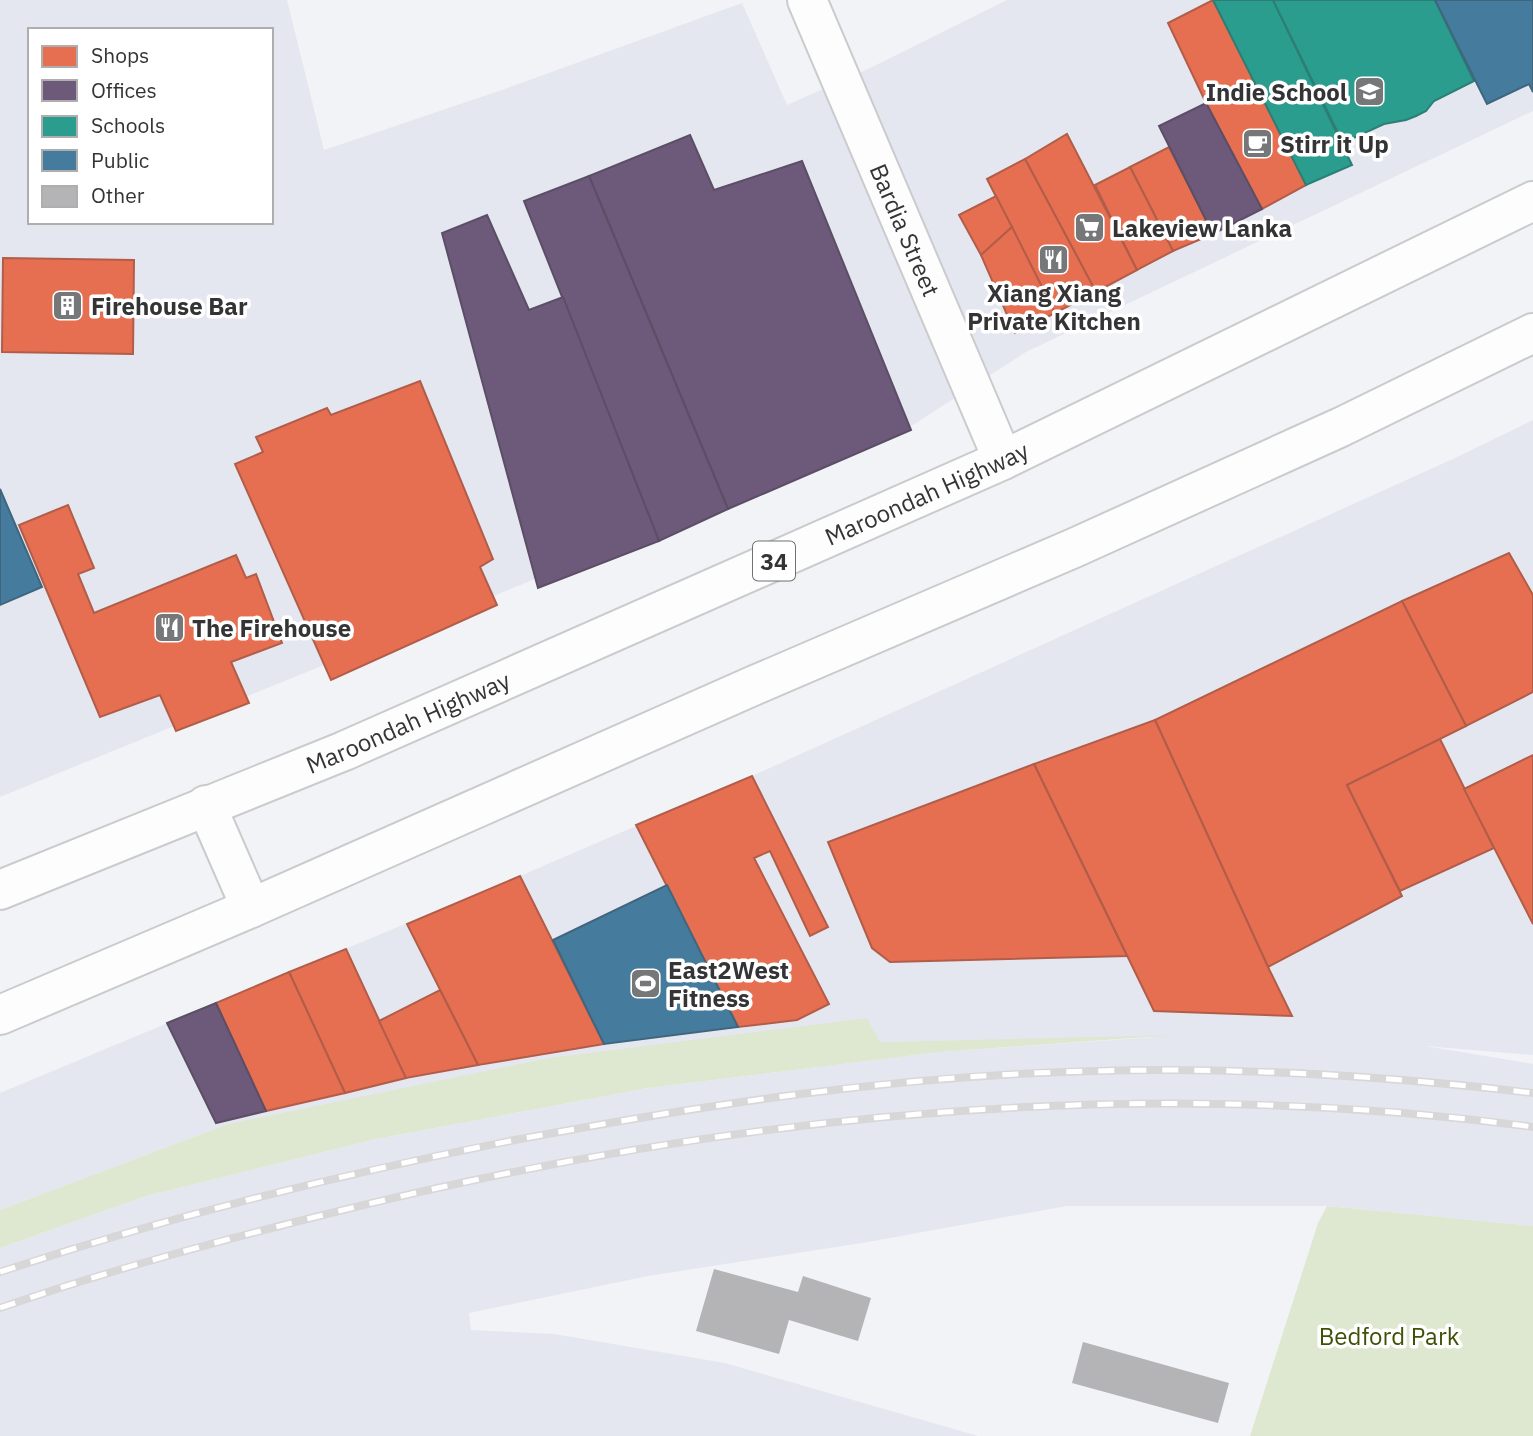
<svg xmlns="http://www.w3.org/2000/svg" width="1533" height="1436" viewBox="0 0 1533 1436" font-family="'IBM Plex Sans',sans-serif">
<rect width="100%" height="100%" fill="#f2f3f6"/>
<!-- built -->
<g fill="#e5e7f0" fill-rule="evenodd">
<path d="M 0,0 L 287,0 L 324,150 L 499,91 L 742,3 L 787,105 L 870,68 L 1007,0 L 1533,0 L 1533,111 L 1026,352 L 913,425 L 0,797 ZM 30,30 L 271,30 L 271,222 L 30,222 Z"/>
<path d="M 1533,420 L 1533,1055 L 1425,1046 L 1533,1064 L 1533,1226 L 1327,1206 L 1067,1206 L 868,1242 L 648,1276 L 469,1313 L 471,1330 L 554,1334 L 725,1363 L 978,1436 L 0,1436 L 0,1248 L 146,1196 L 376,1139 L 648,1088 L 940,1052 L 1155,1037 L 880,1042 L 228,1124 L 0,1210 L 0,1093 L 520,876 L 752,776 L 1455,458 Z"/>
</g>
<!-- green -->
<g fill="#dee8d0">
<path d="M 867,1018 L 880,1042 L 1174,1035 L 940,1052 L 648,1088 L 376,1139 L 146,1196 L 0,1248 L 0,1210 L 228,1124 L 549,1058 Z"/>
<path d="M 1327,1206 L 1533,1226 L 1533,1436 L 1250,1436 L 1318,1223 Z"/>
</g>
<!-- shops -->
<g fill="#e76f51" stroke="#b15d49" stroke-width="2">
<path d="M 1213,0 L 1306,185 L 1262,209 L 1206,103 L 1168,23 Z"/>
<path d="M 1067,134 L 1137,270 L 1096,292 L 1025,159 Z"/>
<path d="M 1169,147 L 1213,234 L 1173,251 L 1130,167 Z"/>
<path d="M 1025,159 L 1096,292 L 1055,313 L 987,179 Z"/>
<path d="M 1130,167 L 1173,251 L 1137,270 L 1095,185 Z"/>
<path d="M 996,196 L 1012,227 L 981,255 L 959,215 Z"/>
<path d="M 1012,227 L 1055,313 L 1015,333 L 981,255 Z"/>
<path d="M 3,258 L 134,260 L 133,354 L 2,352 Z"/>
<path d="M 420,381 L 493,559 L 480,567 L 497,605 L 331,680 L 235,464 L 263,452 L 256,437 L 327,408 L 331,415 Z"/>
<path d="M 68,505 L 94,568 L 78,574 L 94,613 L 236,555 L 246,578 L 256,574 L 282,643 L 231,662 L 249,703 L 176,731 L 160,695 L 100,717 L 19,525 Z"/>
<path d="M 1509,553 L 1533,595 L 1533,692 L 1466,726 L 1402,601 Z"/>
<path d="M 1402,601 L 1466,726 L 1347,785 L 1402,896 L 1268,967 L 1155,720 Z"/>
<path d="M 1155,720 L 1268,967 L 1292,1016 L 1154,1011 L 1034,764 Z"/>
<path d="M 1440,739 L 1494,848 L 1400,891 L 1347,785 Z"/>
<path d="M 1533,755 L 1533,924 L 1464,789 Z"/>
<path d="M 1034,764 L 1127,956 L 890,962 L 872,948 L 828,842 Z"/>
<path d="M 752,776 L 828,927 L 810,936 L 770,851 L 754,858 L 829,1004 L 797,1020 L 738,1027 L 636,825 Z"/>
<path d="M 520,876 L 604,1044 L 478,1065 L 407,924 Z"/>
<path d="M 346,949 L 406,1078 L 345,1093 L 289,972 Z"/>
<path d="M 289,972 L 345,1093 L 266,1111 L 216,1003 Z"/>
<path d="M 440,990 L 478,1065 L 406,1078 L 379,1021 Z"/>
</g>
<!-- offices -->
<g fill="#6d597a" stroke="#5c4e66" stroke-width="2">
<path d="M 1206,103 L 1262,209 L 1213,234 L 1159,126 Z"/>
<path d="M 690,135 L 714,190 L 802,161 L 911,430 L 728,509 L 589,176 Z"/>
<path d="M 589,176 L 728,509 L 659,541 L 524,201 Z"/>
<path d="M 487,215 L 529,310 L 563,297 L 659,541 L 538,588 L 442,233 Z"/>
<path d="M 216,1003 L 266,1111 L 216,1123 L 167,1023 Z"/>
</g>
<!-- schools -->
<g fill="#2a9d8f" stroke="#2d7e74" stroke-width="2">
<path d="M 1213,0 L 1273,0 L 1352,165 L 1306,185 Z"/>
<path d="M 1273,0 L 1435,0 L 1474,81 L 1434,101 L 1426,111 L 1416,116 L 1406,120 L 1384,124 L 1343,143 Z"/>
</g>
<!-- public -->
<g fill="#457b9d" stroke="#40667e" stroke-width="2">
<path d="M 1435,0 L 1533,0 L 1533,92 L 1529,84 L 1487,104 Z"/>
<path d="M 0,489 L 42,587 L 0,605 Z"/>
<path d="M 667,885 L 738,1027 L 604,1044 L 553,940 Z"/>
</g>
<!-- building -->
<g fill="#b4b4b6">
<path d="M 714,1269 L 798,1292 L 803,1276 L 871,1298 L 858,1341 L 789,1320 L 779,1354 L 696,1331 Z"/>
<path d="M 1083,1342 L 1229,1383 L 1218,1423 L 1072,1383 Z"/>
</g>
<g fill="none" stroke-linecap="round" stroke-linejoin="round">
<defs>
<g id="street">
<path id="s1" d="M 807,0 L 1003,460"/>
</g>
<g id="highway">
<path d="M 206,805 L 251,908"/>
<path id="s2" d="M 0,890 L 344,751 L 1003,460 L 1533,201"/>
<path d="M 0,1015 L 251,908 L 755,685 L 1074,548 L 1341,427 L 1533,333"/>
</g>
</defs>
<!-- street casing -->
<use href="#street" stroke="#cacbcd" stroke-width="42"/>
<!-- highway casing -->
<use href="#highway" stroke="#cacbcd" stroke-width="42"/>
<!-- street -->
<use href="#street" stroke="#fdfdfe" stroke-width="38"/>
<!-- highway -->
<use href="#highway" stroke="#fdfdfe" stroke-width="38"/>
<defs>
<g id="rail">
<path d="M 0,1272 C 168,1217 341,1174 515,1140 C 707,1104 901,1075 1096,1071 C 1242,1067 1388,1076 1533,1093"/>
<path d="M 0,1308 C 106,1271 215,1242 323,1215 C 718,1116 1128,1073 1533,1127"/>
</g>
</defs>
<!-- rail casing -->
<use href="#rail" stroke="#d7d7d8" stroke-width="8"/>
<!-- rail -->
<use href="#rail" stroke="#fff" stroke-width="5" stroke-dasharray="16" stroke-linecap="butt"/>
</g>
<!-- icons -->
<defs>
<symbol id="school-square" viewBox="-11 -11 22 22"><rect x="-9" y="-9" width="18" height="18" rx="4" fill="#767779" stroke="#fff"/><path d="M0-5L7-2L0 1L-7-2ZM-4 1L0 2.5L4 1V4Q0 6-4 4Z" fill="#fff"/></symbol>
<symbol id="cafe-square" viewBox="-11 -11 22 22"><rect x="-9" y="-9" width="18" height="18" rx="4" fill="#767779" stroke="#fff"/><path d="M-5.5-4.5H6V0H3Q3 3.5 0 3.5H-2.5Q-5.5 3.5-5.5 0ZM3-3.2v2h1.7v-2ZM-6 4.5H4V6H-6Z" fill="#fff"/></symbol>
<symbol id="supermarket-square" viewBox="-11 -11 22 22"><rect x="-9" y="-9" width="18" height="18" rx="4" fill="#767779" stroke="#fff"/><path d="M-6-5.5h2.5l.6 2H6L4.5 2H-2.5L-4.4-4H-6ZM-1.5 3.2a1.3 1.3 0 1 0 .1 0ZM3 3.2a1.3 1.3 0 1 0 .1 0Z" fill="#fff"/></symbol>
<symbol id="restaurant-square" viewBox="-11 -11 22 22"><rect x="-9" y="-9" width="18" height="18" rx="4" fill="#767779" stroke="#fff"/><path d="M-5-6h1v4h1v-4h1v4h1v-4h1v5L-1.5 .5V6h-2V.5L-5-1ZM5-6V6H3V1.5H1.5Q1.5-4 5-6Z" fill="#fff"/></symbol>
<symbol id="building-square" viewBox="-11 -11 22 22"><rect x="-9" y="-9" width="18" height="18" rx="4" fill="#767779" stroke="#fff"/><path d="M-4-6H4V6H1V3H-1V6H-4ZM-2.5-4.3h1.7v1.8h-1.7ZM.8-4.3h1.7v1.8H.8ZM-2.5-1h1.7V.8h-1.7ZM.8-1h1.7V.8H.8Z" fill="#fff"/></symbol>
<symbol id="stadium-square" viewBox="-11 -11 22 22"><rect x="-9" y="-9" width="18" height="18" rx="4" fill="#767779" stroke="#fff"/><path d="M0-5a6.5 5 0 1 0 0 10a6.5 5 0 1 0 0-10ZM-3.5-1.8h7v3.6h-7Z" fill="#fff"/></symbol>
</defs>
<g fill-rule="evenodd">
<use href="#school-square" x="1352" y="74" width="35" height="35"/>
<use href="#cafe-square" x="1240" y="126" width="35" height="35"/>
<use href="#supermarket-square" x="1072" y="210" width="35" height="35"/>
<use href="#restaurant-square" x="1036" y="242" width="35" height="35"/>
<use href="#building-square" x="50" y="288" width="35" height="35"/>
<use href="#restaurant-square" x="152" y="610" width="35" height="35"/>
<use href="#stadium-square" x="628" y="966" width="35" height="35"/>
</g>
<g text-anchor="middle" dominant-baseline="central" stroke-width="7" stroke-linejoin="round" paint-order="stroke">
<!-- shield labels -->
<rect fill="#fff" stroke="#717172" stroke-width="2" x="753" y="541.5" width="42" height="39" rx="5"/>
<g font-size="23" font-weight="bold" fill="#343436">
<text x="774" y="561">34</text>
</g>
<!-- poi labels -->
<g font-size="24" font-weight="bold" fill="#343436" stroke="#fff" text-anchor="start">
<text x="1347" y="92" text-anchor="end">Indie School</text>
<text x="1280" y="144">Stirr it Up</text>
<text x="1112" y="228">Lakeview Lanka</text>
<text x="1054" y="293" text-anchor="middle">Xiang Xiang<tspan x="1054" dy="28">Private Kitchen</tspan></text>
<text x="91" y="306">Firehouse Bar</text>
<text x="192" y="628">The Firehouse</text>
<text x="668" y="970">East2West<tspan x="668" dy="28">Fitness</tspan></text>
</g>
<!-- street labels -->
<g font-size="24" fill="#343436" stroke="#fff">
<text stroke="none"><textPath href="#s1" startOffset="250">Bardia Street</textPath></text>
<text stroke="none"><textPath href="#s2" startOffset="1008">Maroondah Highway</textPath></text>
<text stroke="none"><textPath href="#s2" startOffset="441">Maroondah Highway</textPath></text>
</g>
<!-- park labels -->
<g font-size="24" fill="#3e5109" stroke="#fff">
<text x="1389" y="1336">Bedford Park</text>
</g>
</g>
<!-- legend -->
<rect x="28" y="28" width="245" height="196" fill="#ffffff" stroke="#aeaeaf" stroke-width="2"/>
<rect x="42" y="46" width="35" height="21" fill="#e76f51" stroke="#aeaeaf" stroke-width="2"/>
<text x="91" y="63" font-size="21" fill="#343436">Shops</text>
<rect x="42" y="80" width="35" height="21" fill="#6d597a" stroke="#aeaeaf" stroke-width="2"/>
<text x="91" y="98" font-size="21" fill="#343436">Offices</text>
<rect x="42" y="116" width="35" height="21" fill="#2a9d8f" stroke="#aeaeaf" stroke-width="2"/>
<text x="91" y="133" font-size="21" fill="#343436">Schools</text>
<rect x="42" y="150" width="35" height="21" fill="#457b9d" stroke="#aeaeaf" stroke-width="2"/>
<text x="91" y="168" font-size="21" fill="#343436">Public</text>
<rect x="42" y="186" width="35" height="21" fill="#b4b4b6" stroke="#aeaeaf" stroke-width="2"/>
<text x="91" y="203" font-size="21" fill="#343436">Other</text>
</svg>
